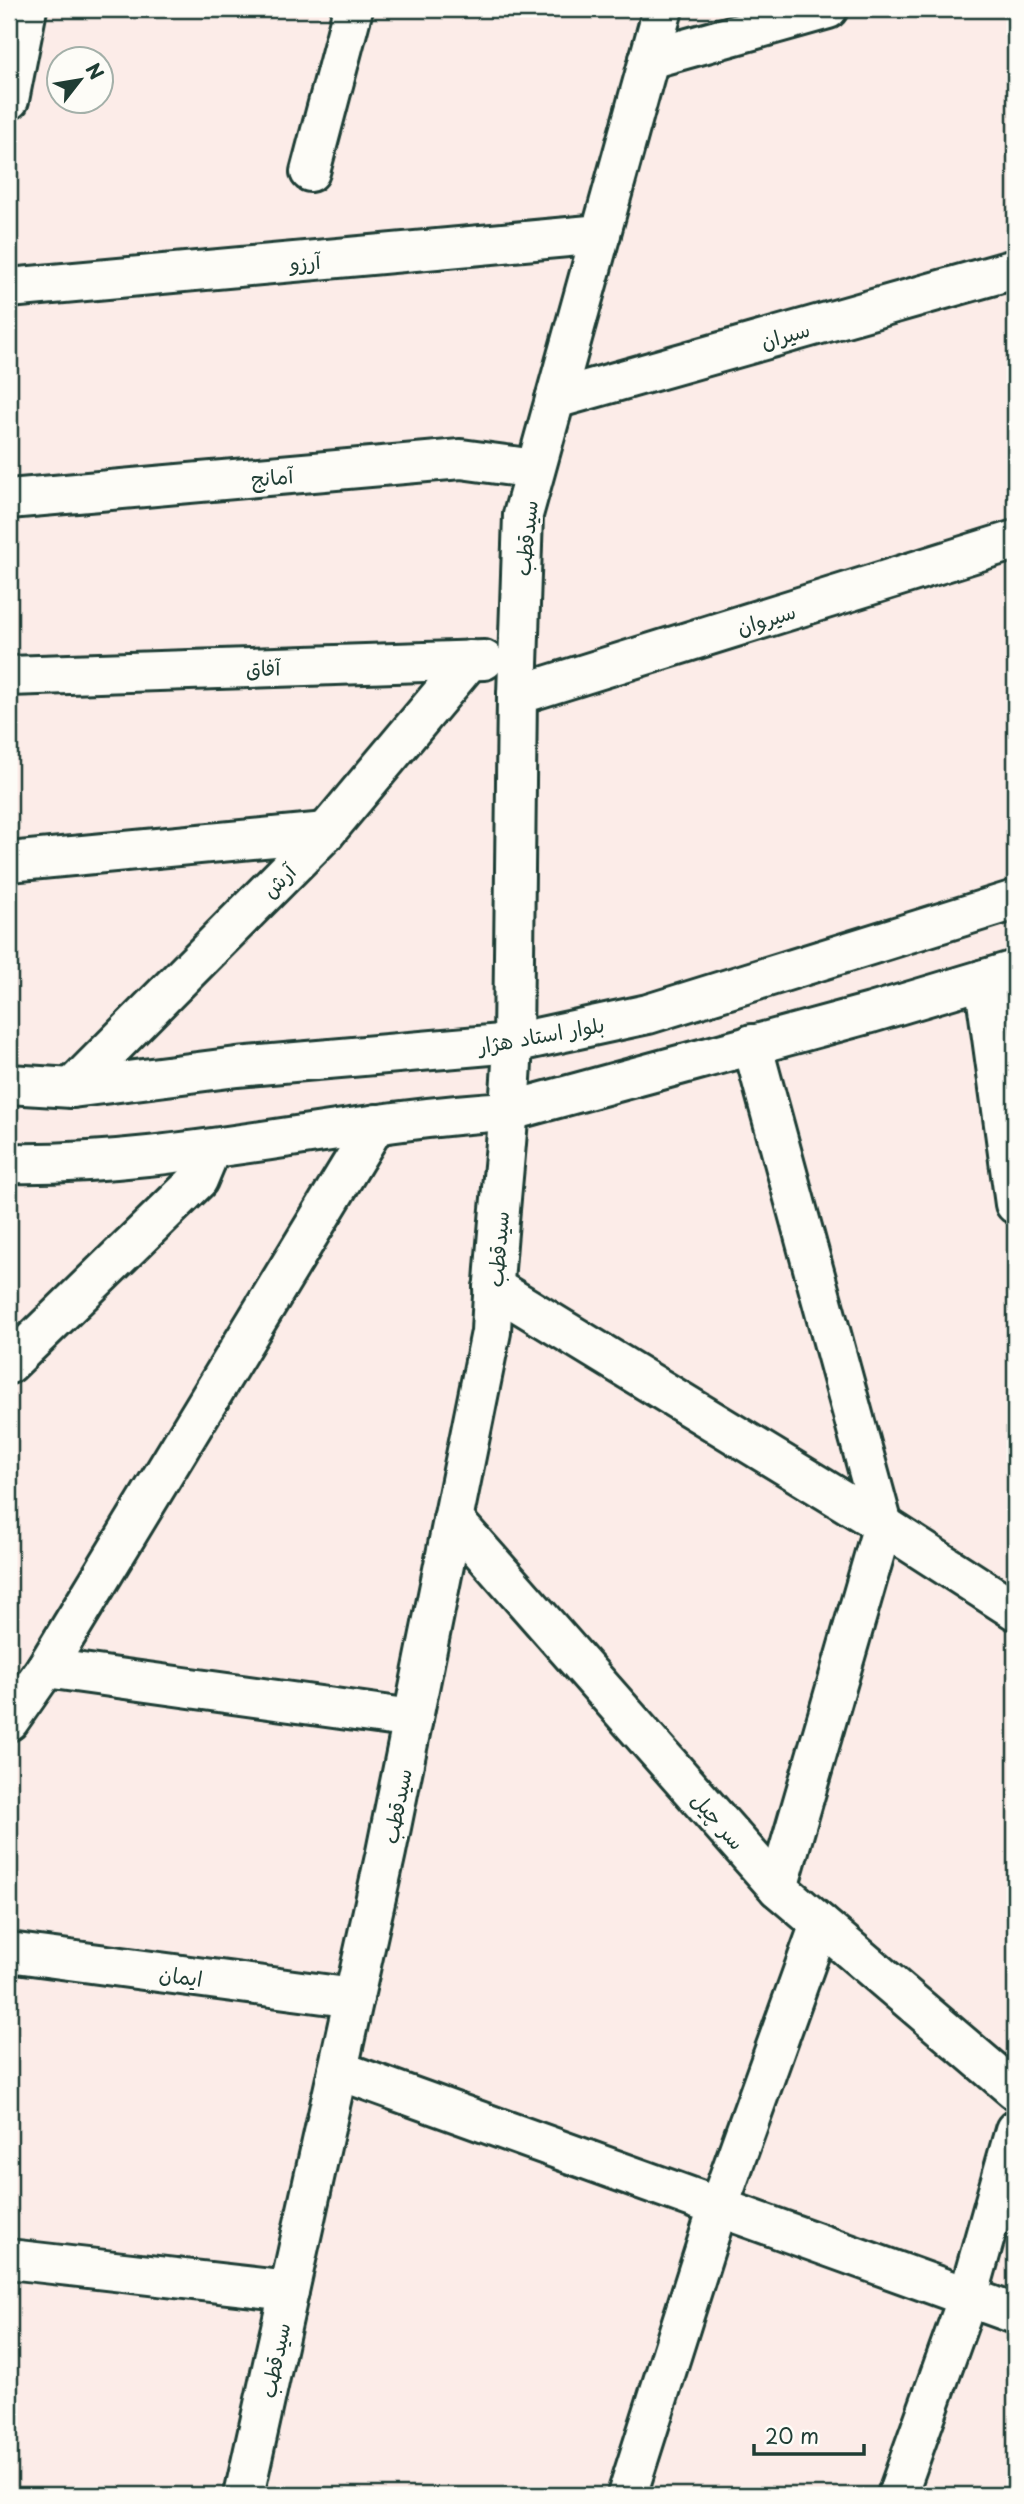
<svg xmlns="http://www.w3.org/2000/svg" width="1024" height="2504" viewBox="0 0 1024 2504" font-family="'Playpen Sans','Playpen Sans Arabic',sans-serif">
<rect width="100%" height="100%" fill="#fcece8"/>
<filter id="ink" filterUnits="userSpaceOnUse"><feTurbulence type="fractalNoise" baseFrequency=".0143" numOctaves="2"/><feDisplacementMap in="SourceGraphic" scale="14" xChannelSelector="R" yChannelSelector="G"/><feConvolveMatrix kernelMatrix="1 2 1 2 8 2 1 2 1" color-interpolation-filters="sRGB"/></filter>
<g filter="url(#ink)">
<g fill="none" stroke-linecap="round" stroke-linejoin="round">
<defs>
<g id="street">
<path d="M 649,59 L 828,9"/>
<path d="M 9,100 L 27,9"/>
<path d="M 310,172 L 353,9"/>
<path d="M 9,288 L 601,234"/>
<path d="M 555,399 L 1015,269"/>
<path d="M 9,499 L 461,459 L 535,469"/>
<path d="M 9,676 L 484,660"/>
<path d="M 517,695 L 1015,540"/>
<path d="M 9,862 L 326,832"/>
<path d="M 984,979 L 1015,1204"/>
<path d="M 513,1043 L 517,695 L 523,515 L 663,9"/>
<path d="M 752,1044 L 883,1525 L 778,1888"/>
<path d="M 72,1088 L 326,832 L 470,660"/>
<path d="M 493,1287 L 883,1525 L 1015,1610"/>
<path d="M 9,1364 L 198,1180 L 211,1149"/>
<path d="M 453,1519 L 778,1888 L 1015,2090"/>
<path d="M 46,1668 L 413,1719"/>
<path d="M 9,1721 L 46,1668 L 376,1124"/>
<path d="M 9,1952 L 354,1998"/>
<path d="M 338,2070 L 1015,2314"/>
<path d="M 9,2259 L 289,2291"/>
<path d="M 627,2495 L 718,2208 L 820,1924"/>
<path d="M 897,2495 L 968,2297 L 1015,2130"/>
</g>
<g id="secondary">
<path d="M 9,1084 L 72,1088 L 237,1067 L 513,1043 L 648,1014 L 1015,900"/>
<path d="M 9,1163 C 177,1166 342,1120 510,1111 L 871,1013 L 1015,970"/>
<path d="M 244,2495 L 386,1852 L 491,1332 C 495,1236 509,1140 513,1043"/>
</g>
</defs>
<!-- street casing -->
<use href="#street" stroke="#1f3d34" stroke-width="44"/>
<!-- secondary casing -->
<use href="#secondary" stroke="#1f3d34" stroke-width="44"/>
<!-- street -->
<use href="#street" stroke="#fdfcf7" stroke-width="38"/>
<!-- secondary -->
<use href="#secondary" stroke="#fdfcf7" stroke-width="38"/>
</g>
</g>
<g text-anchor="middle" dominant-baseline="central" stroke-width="5" stroke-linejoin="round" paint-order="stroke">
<!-- street labels -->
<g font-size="21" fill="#1f3d34" stroke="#fdfcf7">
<text transform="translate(305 261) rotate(-5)">آرزو</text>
<text transform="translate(785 334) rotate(-16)">سیران</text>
<text transform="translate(272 476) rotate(-5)">آمانج</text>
<text transform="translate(525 538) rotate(-84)">سیدقطب</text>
<text transform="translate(766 618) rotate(-17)">سیروان</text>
<text transform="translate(263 667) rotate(-2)">آفاق</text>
<text transform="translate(278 880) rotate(-45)">آرش</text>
<text transform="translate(541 1034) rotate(-10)">بلوار استاد هژار</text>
<text transform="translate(497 1249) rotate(-85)">سیدقطب</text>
<text transform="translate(396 1806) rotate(-79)">سیدقطب</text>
<text transform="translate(719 1820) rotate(49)">سر چیل</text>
<text transform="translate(181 1975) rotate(8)">ایمان</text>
<text transform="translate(274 2360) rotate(-78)">سیدقطب</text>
</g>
</g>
<!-- margin -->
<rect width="1024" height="2504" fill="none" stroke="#fdfcf7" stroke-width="35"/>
<rect x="18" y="18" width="989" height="2469" fill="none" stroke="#1f3d34" stroke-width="2.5" filter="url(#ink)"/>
<!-- north arrow -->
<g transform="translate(80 80) rotate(59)"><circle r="33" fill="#fdfcf7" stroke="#a4b0a9" stroke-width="2"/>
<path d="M0-5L12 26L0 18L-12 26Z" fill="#1f3d34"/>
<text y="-10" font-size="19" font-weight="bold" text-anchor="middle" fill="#1f3d34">N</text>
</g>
<!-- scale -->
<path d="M754 2444v10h110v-10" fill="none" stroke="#1f3d34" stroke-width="3.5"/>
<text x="765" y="2444" font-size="21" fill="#1f3d34" stroke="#fdfcf7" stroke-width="5" paint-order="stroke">20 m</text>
</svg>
